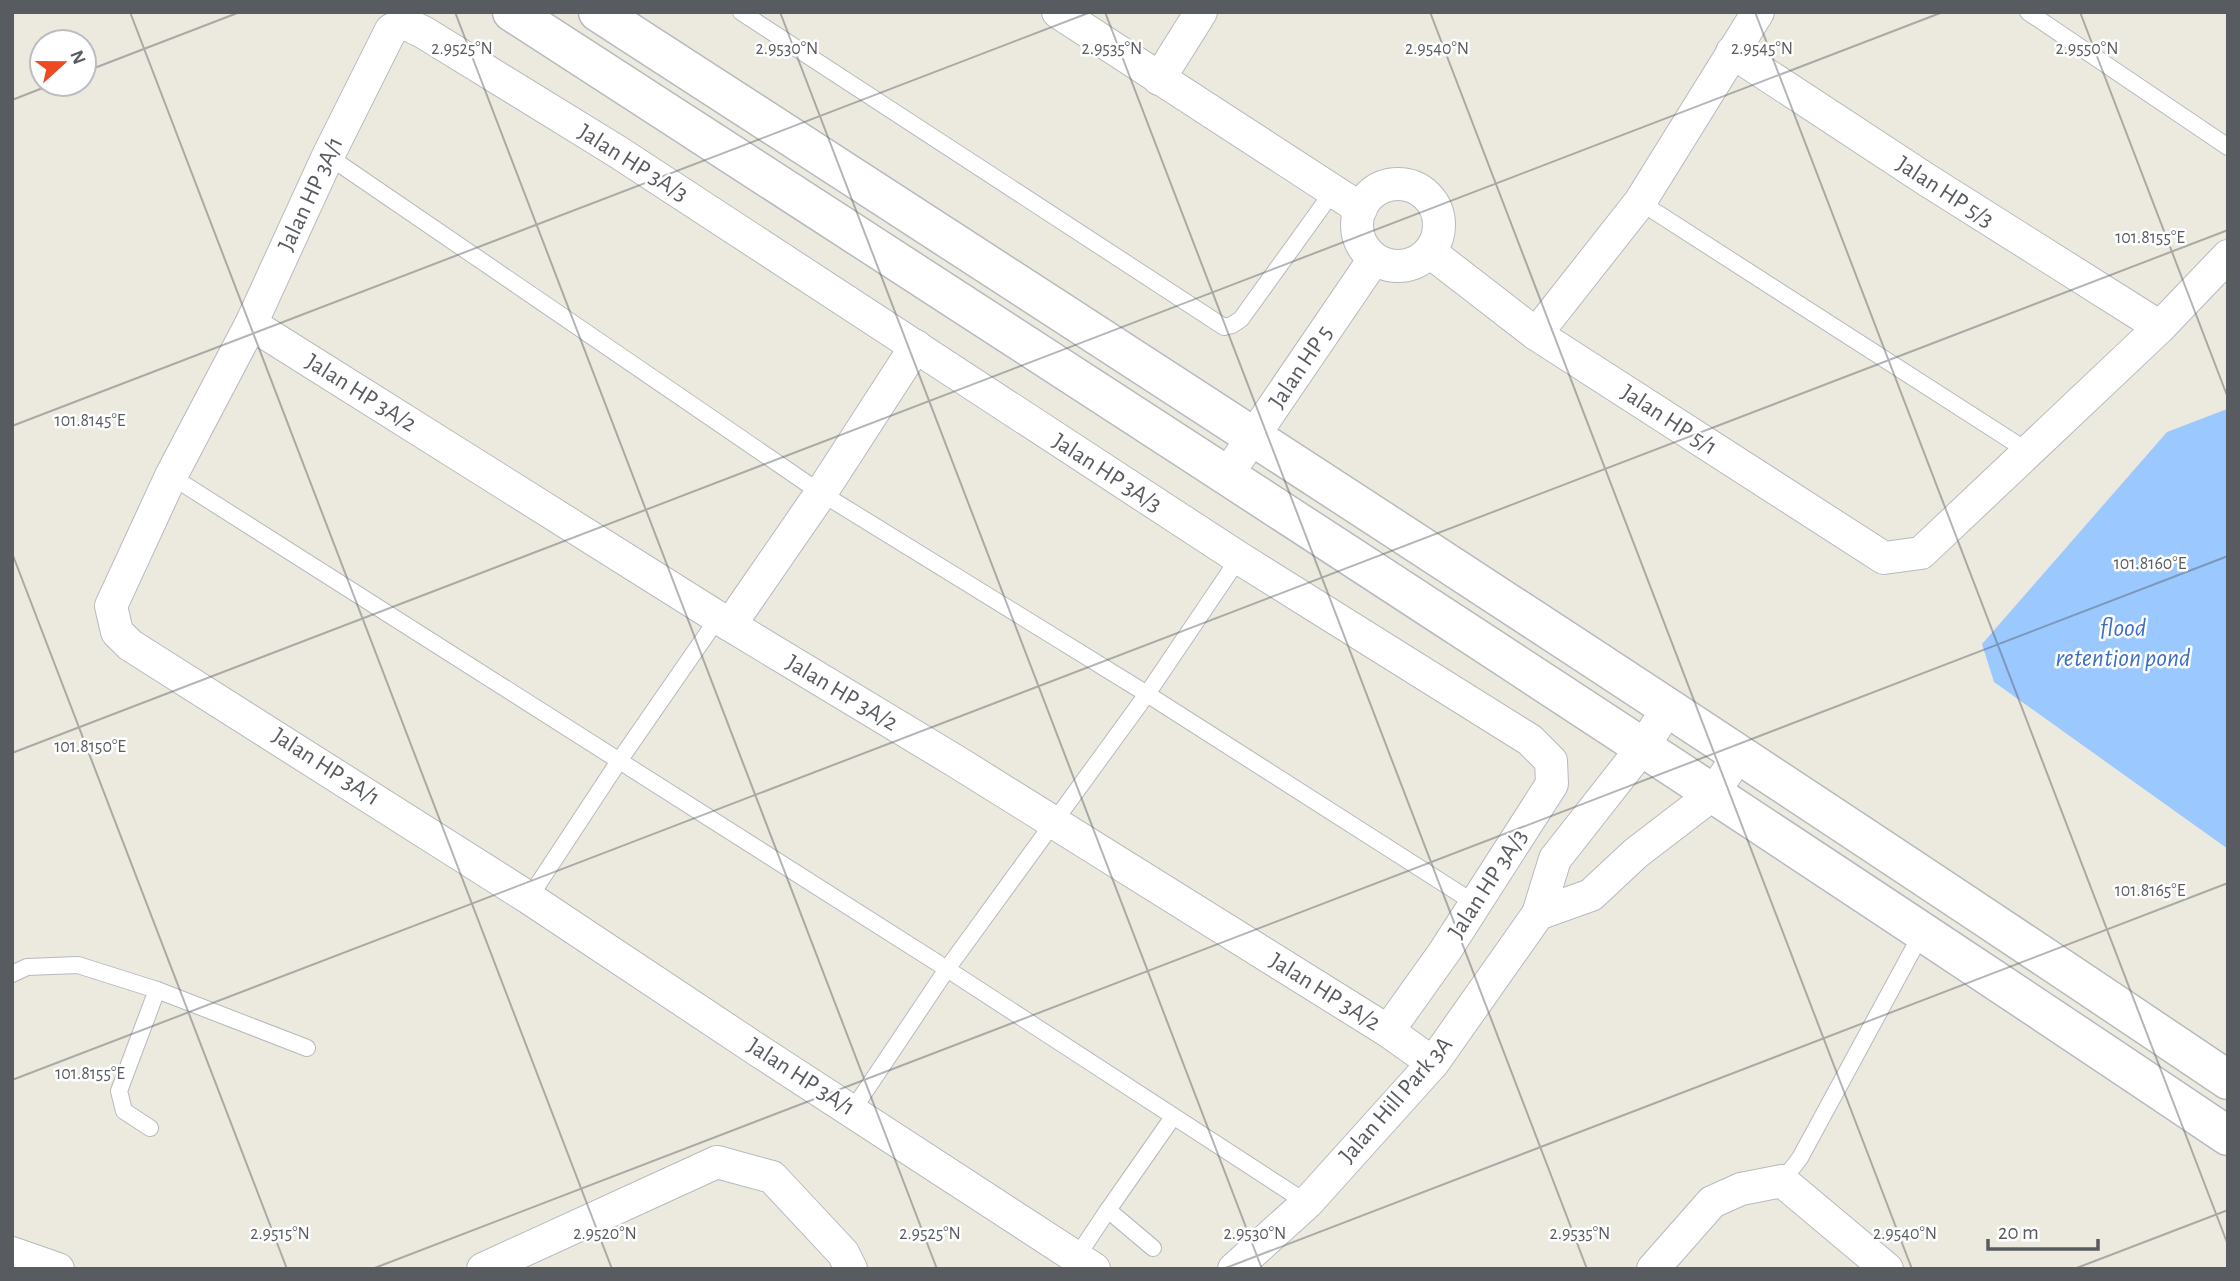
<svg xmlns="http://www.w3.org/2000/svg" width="2240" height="1281" viewBox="0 0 2240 1281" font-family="'Alegreya Sans',sans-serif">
<rect width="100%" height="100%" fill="#eceade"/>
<!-- water -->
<path fill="#9bc9ff" d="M 2227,409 L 2228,410 L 2228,849 L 1994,682 L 1982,644 L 2167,432 Z"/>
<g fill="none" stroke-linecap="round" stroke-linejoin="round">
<defs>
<g id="service">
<path d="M 741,12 L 1224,327 L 1232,325 L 1241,319 L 1334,190"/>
<path d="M 2028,12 L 2228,147"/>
<path d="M 328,156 L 821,493 L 1147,694 L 1476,904"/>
<path d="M 1640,202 L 2029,452"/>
<path d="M 171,476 L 947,969 L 1307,1203"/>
<path d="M 529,898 L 619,761 L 718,618"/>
<path d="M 12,974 L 27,967 L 78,965 L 157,990 L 307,1048"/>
<path d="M 852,1111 L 947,969 L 1147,694 L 1239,558"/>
<path d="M 150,1128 L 124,1111 L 119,1091 L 157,990"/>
<path d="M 1782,1181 L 1800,1158 L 1923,931"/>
<path d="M 1153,1248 L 1108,1210 L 1173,1117"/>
<path d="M 1076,1258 L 1108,1210"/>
</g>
<g id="minor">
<path d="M 1058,12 L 1361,209"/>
<path d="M 1732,52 L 1927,180 L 2160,327"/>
<path d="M 1159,79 L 1201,12"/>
<circle cx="1398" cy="225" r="41"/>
<path d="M 1430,252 L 1536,334 L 1884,558 L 1921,553 L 2160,327 L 2228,256"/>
<path d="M 251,324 L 730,625 L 957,762 L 1388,1031 L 1433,1063"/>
<path d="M 1536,334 L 1640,202 L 1758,12"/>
<path d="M 1227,475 L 1374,259"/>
<path d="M 730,625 L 821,493 L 916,346"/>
<path d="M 1538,914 L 1591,895 L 1636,853 L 1713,794 L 1739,754"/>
<path d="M 12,1253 L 58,1269"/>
<path d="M 483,1269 L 717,1162 L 772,1177 L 843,1253 L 851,1269"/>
<path d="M 1094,1269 L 756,1049 L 529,898 L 130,645 L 117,632 L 111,606 L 171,476 L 251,324 L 328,156 L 391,30 L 404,23 L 423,32 L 618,152 L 1239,558 L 1530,740 L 1551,761 L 1552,784 L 1445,951 L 1388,1031"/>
<path d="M 1234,1269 L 1307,1203 L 1433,1063 L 1538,914 L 1555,859 L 1643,747 L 1668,708"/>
<path d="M 1653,1269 L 1712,1202 L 1741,1189 L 1782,1181 L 1887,1269"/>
</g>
<g id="tertiary">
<path d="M 512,12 C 1086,384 1660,754 2228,1136"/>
<path d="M 598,12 C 1143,365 1689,717 2228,1080"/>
</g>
</defs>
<!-- service casing -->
<use href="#service" stroke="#b7b9be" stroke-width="18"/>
<!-- minor casing -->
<use href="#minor" stroke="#b7b9be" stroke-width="34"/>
<!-- tertiary casing -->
<use href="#tertiary" stroke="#b7b9be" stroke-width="41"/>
<!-- service -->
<use href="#service" stroke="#fff" stroke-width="16"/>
<!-- minor -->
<use href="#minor" stroke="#fff" stroke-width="32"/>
<!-- tertiary -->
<use href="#tertiary" stroke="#fff" stroke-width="38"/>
</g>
<!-- ticks -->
<path fill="none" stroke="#585b60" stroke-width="2" stroke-opacity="0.45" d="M 130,12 L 612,1269M 455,12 L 937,1269M 780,12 L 1262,1269M 1105,12 L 1587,1269M 1430,12 L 1912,1269M 1755,12 L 2228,1245M 2080,12 L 2228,398M 84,72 L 240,12M 12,100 L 53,84M 12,426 L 1091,12M 12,553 L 287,1269M 12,753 L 1943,12M 12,1080 L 2228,230M 372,1269 L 2228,556M 1223,1269 L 2228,883M 2074,1269 L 2228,1210"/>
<g text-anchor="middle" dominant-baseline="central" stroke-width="5" stroke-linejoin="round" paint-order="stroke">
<!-- street labels -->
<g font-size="24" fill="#585b60" stroke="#fff">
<text transform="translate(633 163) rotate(32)">Jalan HP 3A/3</text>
<text transform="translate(1945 192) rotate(33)">Jalan HP 5/3</text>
<text transform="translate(311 194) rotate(-65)">Jalan HP 3A/1</text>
<text transform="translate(1301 367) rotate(-56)">Jalan HP 5</text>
<text transform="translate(361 393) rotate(32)">Jalan HP 3A/2</text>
<text transform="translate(1669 420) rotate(33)">Jalan HP 5/1</text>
<text transform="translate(1107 473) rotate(33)">Jalan HP 3A/3</text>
<text transform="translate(842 693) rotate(31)">Jalan HP 3A/2</text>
<text transform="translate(326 767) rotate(33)">Jalan HP 3A/1</text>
<text transform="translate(1488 884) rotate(-57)">Jalan HP 3A/3</text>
<text transform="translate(1325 992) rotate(32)">Jalan HP 3A/2</text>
<text transform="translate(801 1077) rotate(33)">Jalan HP 3A/1</text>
<text transform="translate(1396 1100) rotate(-49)">Jalan Hill Park 3A</text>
</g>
<!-- water labels -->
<g font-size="26" font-style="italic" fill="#3c6fc4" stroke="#fff">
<text x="2123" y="628">flood<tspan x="2123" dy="30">retention pond</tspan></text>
</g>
</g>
<g font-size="18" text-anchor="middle" fill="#585b60" stroke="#fff" stroke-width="5" stroke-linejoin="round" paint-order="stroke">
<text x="1762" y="54">2.9545°N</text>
<text x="2087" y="54">2.9550°N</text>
<text x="462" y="54">2.9525°N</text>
<text x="787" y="54">2.9530°N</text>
<text x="1112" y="54">2.9535°N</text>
<text x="1437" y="54">2.9540°N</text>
<text x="2150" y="243">101.8155°E</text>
<text x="90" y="426">101.8145°E</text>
<text x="2150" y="569">101.8160°E</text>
<text x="90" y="752">101.8150°E</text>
<text x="2150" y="896">101.8165°E</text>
<text x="90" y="1079">101.8155°E</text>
<text x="280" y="1239">2.9515°N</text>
<text x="605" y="1239">2.9520°N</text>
<text x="930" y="1239">2.9525°N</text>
<text x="1255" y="1239">2.9530°N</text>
<text x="1580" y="1239">2.9535°N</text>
<text x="1905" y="1239">2.9540°N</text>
</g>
<!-- border -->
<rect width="2240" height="1281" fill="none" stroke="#585b60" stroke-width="28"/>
<!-- north arrow -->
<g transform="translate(63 63) rotate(69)"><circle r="33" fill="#ffffff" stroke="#bcbdbf" stroke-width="2"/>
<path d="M0-5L12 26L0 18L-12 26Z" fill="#ed4923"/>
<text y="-10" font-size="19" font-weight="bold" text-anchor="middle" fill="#585b60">N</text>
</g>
<!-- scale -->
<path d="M1988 1239v10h110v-10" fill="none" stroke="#585b60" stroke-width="3.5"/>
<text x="1998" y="1239" font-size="21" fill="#585b60" stroke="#ffffff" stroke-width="5" paint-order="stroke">20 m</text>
</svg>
